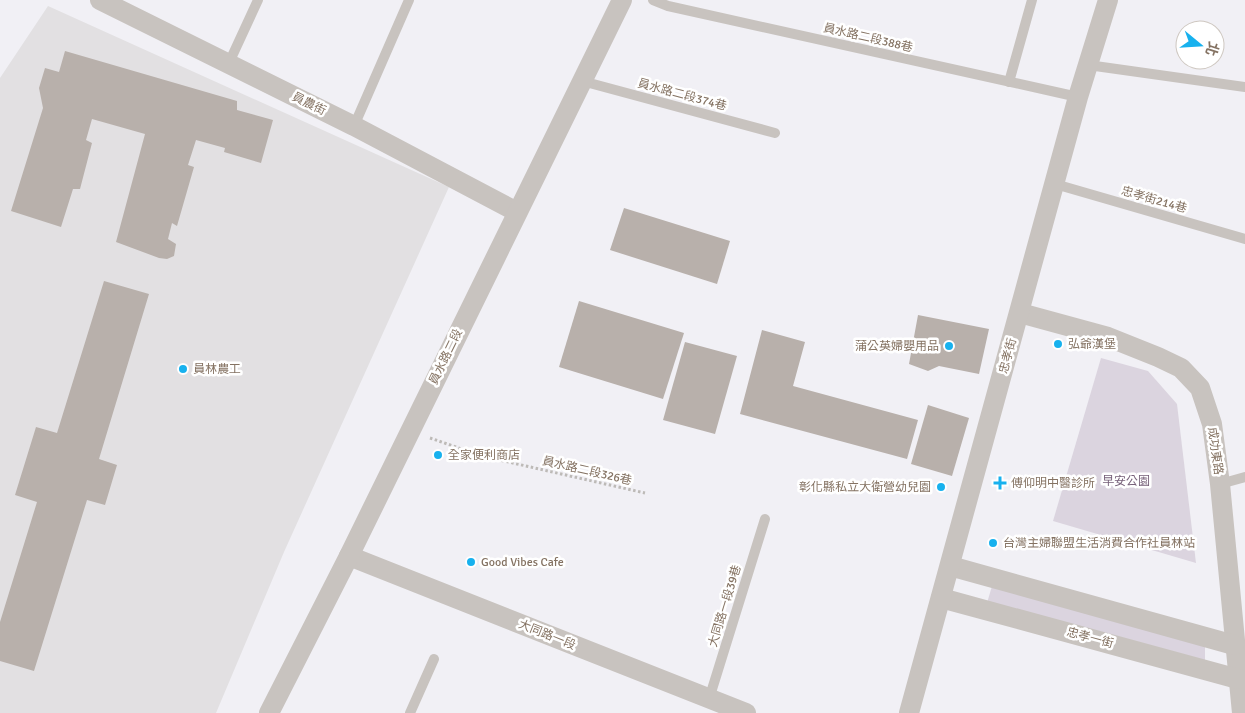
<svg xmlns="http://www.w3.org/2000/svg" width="1245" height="713" viewBox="0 0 1245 713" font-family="Signika,'Noto Sans TC',sans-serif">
<rect width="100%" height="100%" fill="#f1f0f5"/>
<!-- built -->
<path fill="#e2e0e2" d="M 48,6 L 449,187 L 284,552 L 216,713 L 0,713 L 0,78 Z"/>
<!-- green -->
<g fill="#dbd4df">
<path d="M 1101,358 L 1148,371 L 1177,404 L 1196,563 L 1053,521 Z"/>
<path d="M 992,586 L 1205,645 L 1205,663 L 987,603 Z"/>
</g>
<!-- building -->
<g fill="#b8b0ab">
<path d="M 65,51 L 237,101 L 237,110 L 273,120 L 261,163 L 224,152 L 225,148 L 196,140 L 188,165 L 194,167 L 177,226 L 172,223 L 168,239 L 176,244 L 174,256 L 167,259 L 159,258 L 116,242 L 145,134 L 92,119 L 86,140 L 92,143 L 80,189 L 73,189 L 61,227 L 11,211 L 43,108 L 39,88 L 45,68 L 59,72 Z"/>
<path d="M 624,208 L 730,241 L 717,284 L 610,250 Z"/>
<path d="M 104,281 L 149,294 L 99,459 L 117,465 L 105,505 L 87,500 L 34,671 L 0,661 L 0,622 L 37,502 L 15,495 L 36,427 L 57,433 Z"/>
<path d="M 579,301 L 684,333 L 663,399 L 559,367 Z"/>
<path d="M 918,315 L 989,329 L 979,374 L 939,366 L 928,371 L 909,364 Z"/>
<path d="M 762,330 L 805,342 L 793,386 L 918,420 L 907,459 L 740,414 Z"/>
<path d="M 685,342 L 737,356 L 715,434 L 663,420 Z"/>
<path d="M 928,405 L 969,418 L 952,476 L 911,464 Z"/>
</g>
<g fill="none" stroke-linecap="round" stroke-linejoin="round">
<!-- path -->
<path stroke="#bdbab7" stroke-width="3" stroke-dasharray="2.5 2.5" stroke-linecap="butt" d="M 430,438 L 482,456 L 645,493"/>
<!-- lane -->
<g stroke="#c8c3bf" stroke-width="10">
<path d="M 653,0 L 668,6 L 1078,97"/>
<path d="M 228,65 L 258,0"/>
<path d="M 1088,65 L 1245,87"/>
<path d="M 582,81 L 775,133"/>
<path d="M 1009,82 L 1032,0"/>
<path d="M 354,126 L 409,0"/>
<path d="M 1055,184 L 1245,239"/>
<path d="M 1220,484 L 1245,477"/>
<path d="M 709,699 L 765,519"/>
<path d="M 410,713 L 434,659"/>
</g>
<!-- street -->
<g stroke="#c8c3bf" stroke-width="20">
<path d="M 100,0 L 354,126 L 517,212"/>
<path d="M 1020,313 L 1108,337 L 1158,357 L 1181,368 L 1200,388 L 1212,424 L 1220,484 L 1242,713"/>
<path d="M 349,556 L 746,713"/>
<path d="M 950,566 L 1234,645"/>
<path d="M 941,598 L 1238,679"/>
<path d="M 269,713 L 349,556 L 622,0"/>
<path d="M 909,713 L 1078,97 L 1108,0"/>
</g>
</g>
<!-- markers -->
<g fill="#17b1ee" stroke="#fff" stroke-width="2">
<circle cx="1058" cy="344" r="5"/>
<circle cx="949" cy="346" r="5"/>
<circle cx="183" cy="369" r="5"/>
<circle cx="438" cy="455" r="5"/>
<path d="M997.5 475.5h5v5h5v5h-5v5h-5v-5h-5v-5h5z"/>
<circle cx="941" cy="487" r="5"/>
<circle cx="993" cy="543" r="5"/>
<circle cx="471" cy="562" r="5"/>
</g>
<g text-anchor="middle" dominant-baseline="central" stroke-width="5" stroke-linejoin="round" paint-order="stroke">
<!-- street labels -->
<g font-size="12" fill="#847262" stroke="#fff">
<text transform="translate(868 38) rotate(13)">員水路二段388巷</text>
<text transform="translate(682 95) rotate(15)">員水路二段374巷</text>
<text transform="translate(309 104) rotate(26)">員農街</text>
<text transform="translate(1154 200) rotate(16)">忠孝街214巷</text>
<text transform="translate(1008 356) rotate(-75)">忠孝街</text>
<text transform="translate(446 357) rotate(-64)">員水路二段</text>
<text transform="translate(1215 451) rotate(82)">成功東路</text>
<text transform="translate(587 471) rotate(13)">員水路二段326巷</text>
<text transform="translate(725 606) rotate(-73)">大同路一段39巷</text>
<text transform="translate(547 635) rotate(22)">大同路一段</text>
<text transform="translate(1090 638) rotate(15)">忠孝一街</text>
</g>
<!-- poi labels -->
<g font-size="12" fill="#847262" stroke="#fff" text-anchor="start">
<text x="1068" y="344">弘爺漢堡</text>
<text x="939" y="346" text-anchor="end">蒲公英婦嬰用品</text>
<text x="193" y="369">員林農工</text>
<text x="448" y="455">全家便利商店</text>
<text x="1011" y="483">傅仰明中醫診所</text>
<text x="931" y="487" text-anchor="end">彰化縣私立大衛營幼兒園</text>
<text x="1003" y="543">台灣主婦聯盟生活消費合作社員林站</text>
<text x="481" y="562">Good Vibes Cafe</text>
</g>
<!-- park labels -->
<g font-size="12" fill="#77617a" stroke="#fff">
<text x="1126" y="481">早安公園</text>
</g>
</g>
<!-- north arrow -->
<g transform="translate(1200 45) rotate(108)"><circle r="24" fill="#ffffff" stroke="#cec7c0"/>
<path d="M0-4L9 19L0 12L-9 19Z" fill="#17b1ee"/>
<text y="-8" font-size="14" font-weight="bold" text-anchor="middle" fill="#847262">北</text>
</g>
</svg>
